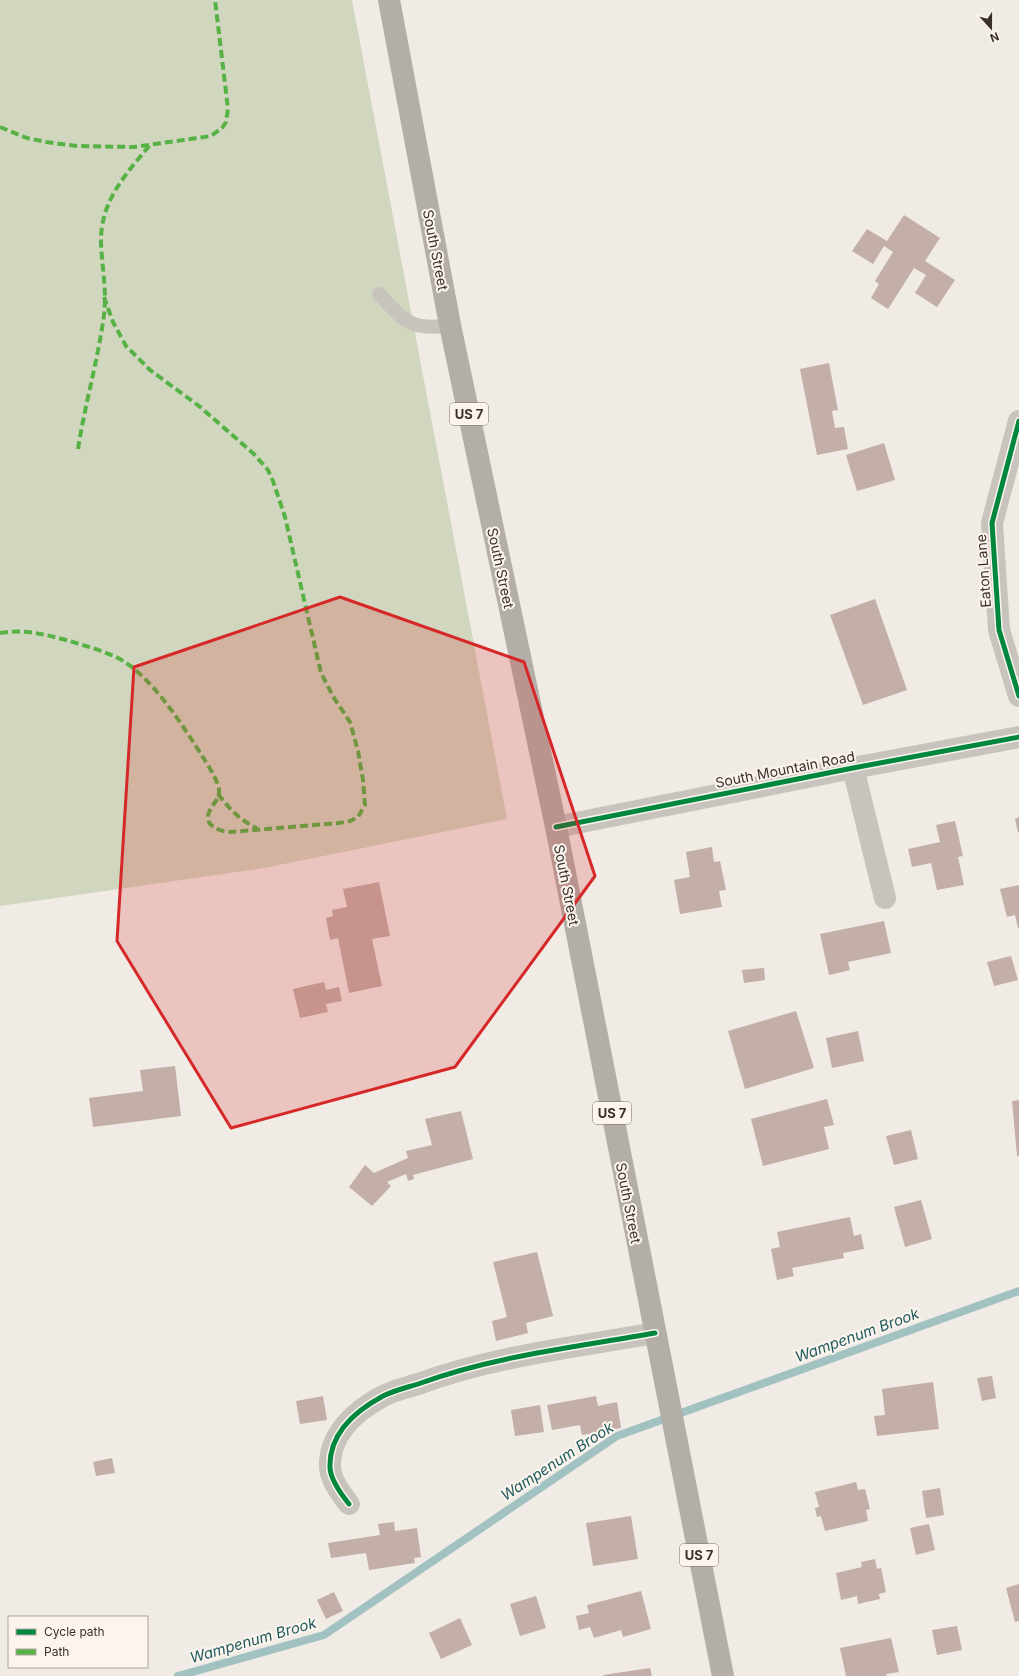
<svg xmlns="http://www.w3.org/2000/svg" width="1019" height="1676" viewBox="0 0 1019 1676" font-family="Inter,sans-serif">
<rect width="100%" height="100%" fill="#f0ebe5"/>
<!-- green -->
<path fill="#d1d6bf" d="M 0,0 L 352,0 L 507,819 L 264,868 L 0,906 Z"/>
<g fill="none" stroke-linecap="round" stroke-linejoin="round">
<!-- stream -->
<path stroke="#a1c2c1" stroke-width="8" d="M 178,1676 L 324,1635 L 617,1436 L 1019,1291"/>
</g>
<!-- building -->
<g fill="#c3afa7">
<path d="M 904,215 L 940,238 L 925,261 L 955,280 L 937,307 L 915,293 L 926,275 L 914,268 L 888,309 L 871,298 L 879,284 L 875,281 L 893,252 L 884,246 L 873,264 L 852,251 L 867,229 L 887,241 Z"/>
<path d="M 829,363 L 838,410 L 832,411 L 835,428 L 844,427 L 848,449 L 817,455 L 800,369 Z"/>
<path d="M 884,443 L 895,480 L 857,491 L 846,455 Z"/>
<path d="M 875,599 L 907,690 L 863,705 L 830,615 Z"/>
<path d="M 1019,817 L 1019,832 L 1018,833 L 1015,819 Z"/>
<path d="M 955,821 L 963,856 L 958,857 L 964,885 L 937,890 L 931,863 L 912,867 L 908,849 L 940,842 L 936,825 Z"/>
<path d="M 712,847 L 714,862 L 720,861 L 726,890 L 719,891 L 722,907 L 680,914 L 674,880 L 690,877 L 686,852 Z"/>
<path d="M 379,882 L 390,936 L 372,939 L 382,986 L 349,993 L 338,938 L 330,940 L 326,918 L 333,916 L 332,910 L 347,907 L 343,889 Z"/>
<path d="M 1019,885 L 1019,928 L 1018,928 L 1015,915 L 1007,917 L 1000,889 Z"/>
<path d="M 884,921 L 891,953 L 848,962 L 850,970 L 829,975 L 820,934 Z"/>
<path d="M 1011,956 L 1018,980 L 994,986 L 987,962 Z"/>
<path d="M 764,968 L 765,980 L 744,983 L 742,970 Z"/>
<path d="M 324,982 L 326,990 L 339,987 L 342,1001 L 326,1004 L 328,1012 L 300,1018 L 293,989 Z"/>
<path d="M 796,1011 L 814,1068 L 745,1089 L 728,1031 Z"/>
<path d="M 858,1031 L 864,1061 L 832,1068 L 826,1038 Z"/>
<path d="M 175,1066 L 181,1116 L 93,1127 L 89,1098 L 143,1091 L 140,1070 Z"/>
<path d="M 827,1099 L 834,1125 L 824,1127 L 829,1149 L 763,1166 L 751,1119 Z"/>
<path d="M 1019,1100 L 1019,1156 L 1017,1156 L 1012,1101 Z"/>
<path d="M 461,1111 L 473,1159 L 413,1175 L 414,1179 L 408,1181 L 406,1174 L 387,1182 L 391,1186 L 372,1206 L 349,1187 L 365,1165 L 374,1173 L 408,1158 L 406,1151 L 432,1145 L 425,1119 Z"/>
<path d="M 911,1130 L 918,1159 L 894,1165 L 886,1136 Z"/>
<path d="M 921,1200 L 932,1239 L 905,1247 L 894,1207 Z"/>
<path d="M 850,1217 L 854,1236 L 861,1234 L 864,1249 L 843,1253 L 844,1258 L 792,1268 L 794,1276 L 777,1280 L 771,1249 L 780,1247 L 777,1232 Z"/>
<path d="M 537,1252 L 553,1316 L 526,1323 L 528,1333 L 496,1341 L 492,1321 L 507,1317 L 493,1262 Z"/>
<path d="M 992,1376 L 996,1398 L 982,1401 L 977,1378 Z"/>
<path d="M 933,1382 L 939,1429 L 877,1436 L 874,1416 L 885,1415 L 882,1389 Z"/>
<path d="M 323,1396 L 327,1420 L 300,1424 L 296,1401 Z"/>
<path d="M 596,1396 L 598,1406 L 617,1402 L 621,1428 L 582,1435 L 580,1425 L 552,1430 L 547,1405 Z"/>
<path d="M 540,1405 L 544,1432 L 515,1436 L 511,1410 Z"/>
<path d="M 112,1458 L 115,1473 L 96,1476 L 93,1462 Z"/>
<path d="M 856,1482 L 858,1490 L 865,1489 L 870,1509 L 866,1510 L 868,1521 L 825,1531 L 821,1516 L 817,1517 L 815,1508 L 819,1507 L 815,1492 Z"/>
<path d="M 940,1488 L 944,1515 L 926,1518 L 922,1491 Z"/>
<path d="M 631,1516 L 638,1559 L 593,1566 L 586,1523 Z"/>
<path d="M 394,1522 L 395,1531 L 417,1528 L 421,1557 L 414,1558 L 415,1563 L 369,1570 L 366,1553 L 331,1558 L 328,1543 L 380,1535 L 378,1524 Z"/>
<path d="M 929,1524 L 935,1550 L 916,1555 L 910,1528 Z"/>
<path d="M 875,1559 L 877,1569 L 881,1568 L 886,1592 L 879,1594 L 880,1599 L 858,1604 L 857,1596 L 841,1600 L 836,1573 L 862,1567 L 861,1562 Z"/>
<path d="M 1019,1584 L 1019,1621 L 1015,1622 L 1006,1588 Z"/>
<path d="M 641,1591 L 651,1629 L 623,1637 L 621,1630 L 594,1638 L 590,1627 L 579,1630 L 576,1616 L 589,1613 L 587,1605 Z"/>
<path d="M 334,1592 L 343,1611 L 326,1619 L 317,1600 Z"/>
<path d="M 536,1596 L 546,1628 L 520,1636 L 510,1604 Z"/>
<path d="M 460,1618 L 472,1645 L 441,1659 L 429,1633 Z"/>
<path d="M 957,1626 L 962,1650 L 937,1655 L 932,1630 Z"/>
<path d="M 891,1638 L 899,1672 L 886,1674 L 887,1676 L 846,1676 L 840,1648 Z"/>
<path d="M 650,1668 L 652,1676 L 603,1676 L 603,1675 Z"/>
</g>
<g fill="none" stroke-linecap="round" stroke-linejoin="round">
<!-- service -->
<path stroke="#c9c3be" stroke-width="14" d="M 379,294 C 403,320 412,332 450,325"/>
<!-- minor -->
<g stroke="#c9c3be" stroke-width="22">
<path d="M 1019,421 L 992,523 L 999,630 L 1019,696"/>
<path d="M 853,768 L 885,898"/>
<path d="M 349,1504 C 341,1494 330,1479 330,1467 C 329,1433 357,1410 383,1396 C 395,1390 409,1387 421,1383 C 495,1356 577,1347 655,1333"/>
</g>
<!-- tertiary -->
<path stroke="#c9c3be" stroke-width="22" d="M 556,827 L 853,768 L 1019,737"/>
<!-- trunk -->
<path stroke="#b4aea8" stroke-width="22" d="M 389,0 L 450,325 L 556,827 L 723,1676"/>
<!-- quiet -->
<g stroke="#57b246" stroke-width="4" stroke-dasharray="8 4" stroke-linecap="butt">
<path d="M 0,127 L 27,138 L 46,142 L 77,146 L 134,147 L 211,136 L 222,128 L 226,122 L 228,109 L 215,0"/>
<path d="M 78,449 C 85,404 98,360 104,315 C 107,291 102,267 101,243 C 100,201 126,174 150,145"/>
<path d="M 0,633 C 24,629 43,634 66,640 C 83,645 101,650 118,658 C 151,675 184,727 204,759 C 209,767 217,779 219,789 C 220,799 214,802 210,810 C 202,825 218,831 230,832 L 339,823 L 350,821 L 358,817 L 365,805 L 363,780 L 358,751 L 350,722 L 334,698 L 321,673 L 285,517 L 273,481 L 268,470 L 254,454 L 199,406 L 150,370 L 126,346 L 113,322 L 104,297"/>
<path d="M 218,794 C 229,808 240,821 257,828"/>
</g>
<defs>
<g id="cycleway">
<path d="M 1019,421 L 992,523 L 999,630 L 1019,696"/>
<path d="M 556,827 L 853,768 L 1019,737"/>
<path d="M 349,1504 C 341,1494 330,1479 330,1467 C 329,1433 357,1410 383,1396 C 395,1390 409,1387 421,1383 C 495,1356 577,1347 655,1333"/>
</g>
</defs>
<!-- cycleway casing -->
<use href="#cycleway" stroke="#fbf5ee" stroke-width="8"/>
<!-- cycleway -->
<use href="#cycleway" stroke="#00873e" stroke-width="5"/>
</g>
<!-- marked area -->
<path fill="#d62828" fill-opacity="0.2" stroke="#d62828" stroke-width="3" stroke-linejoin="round" d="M 340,597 L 524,662 L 595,876 L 455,1067 L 231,1128 L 117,941 L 134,667 Z"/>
<g text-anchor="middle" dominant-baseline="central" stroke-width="4" stroke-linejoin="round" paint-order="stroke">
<!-- shield labels -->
<g fill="#fbf5ee" stroke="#756b66" stroke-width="1">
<rect x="450" y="403" width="38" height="22" rx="3"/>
<rect x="593" y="1102" width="38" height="22" rx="3"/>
<rect x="680" y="1544" width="38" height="22" rx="3"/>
</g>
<g font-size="13" font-weight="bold" fill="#3b302b">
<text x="469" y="414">US 7</text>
<text x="612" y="1113">US 7</text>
<text x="699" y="1555">US 7</text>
</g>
<!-- street labels -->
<g font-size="14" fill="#3b302b" stroke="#fbf5ee">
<text transform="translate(436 250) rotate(79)">South Street</text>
<text transform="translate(501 568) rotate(78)">South Street</text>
<text transform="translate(983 571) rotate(-94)">Eaton Lane</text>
<text transform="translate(785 769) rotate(-11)">South Mountain Road</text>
<text transform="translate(567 885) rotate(79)">South Street</text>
<text transform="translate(629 1203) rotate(79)">South Street</text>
</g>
<!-- water labels -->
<g font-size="15" font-style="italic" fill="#1f5a5e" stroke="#fbf5ee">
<text transform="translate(857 1335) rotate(-20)">Wampenum Brook</text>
<text transform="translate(557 1461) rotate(-33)">Wampenum Brook</text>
<text transform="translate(253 1640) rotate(-16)">Wampenum Brook</text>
</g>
</g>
<!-- legend -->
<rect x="8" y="1616" width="140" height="52" fill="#fbf5ee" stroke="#aea6a0"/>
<rect x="16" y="1629" width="20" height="6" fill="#00873e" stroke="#aea6a0"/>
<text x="44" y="1636" font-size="12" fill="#3b302b">Cycle path</text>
<rect x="16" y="1649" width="20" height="6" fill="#57b246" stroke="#aea6a0"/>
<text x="44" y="1656" font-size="12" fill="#3b302b">Path</text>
<!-- north arrow -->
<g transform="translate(991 28) rotate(159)" stroke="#fbf5ee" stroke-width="3" paint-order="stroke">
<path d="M0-3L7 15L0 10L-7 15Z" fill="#3b302b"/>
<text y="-6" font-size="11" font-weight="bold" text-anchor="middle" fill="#3b302b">N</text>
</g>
</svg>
